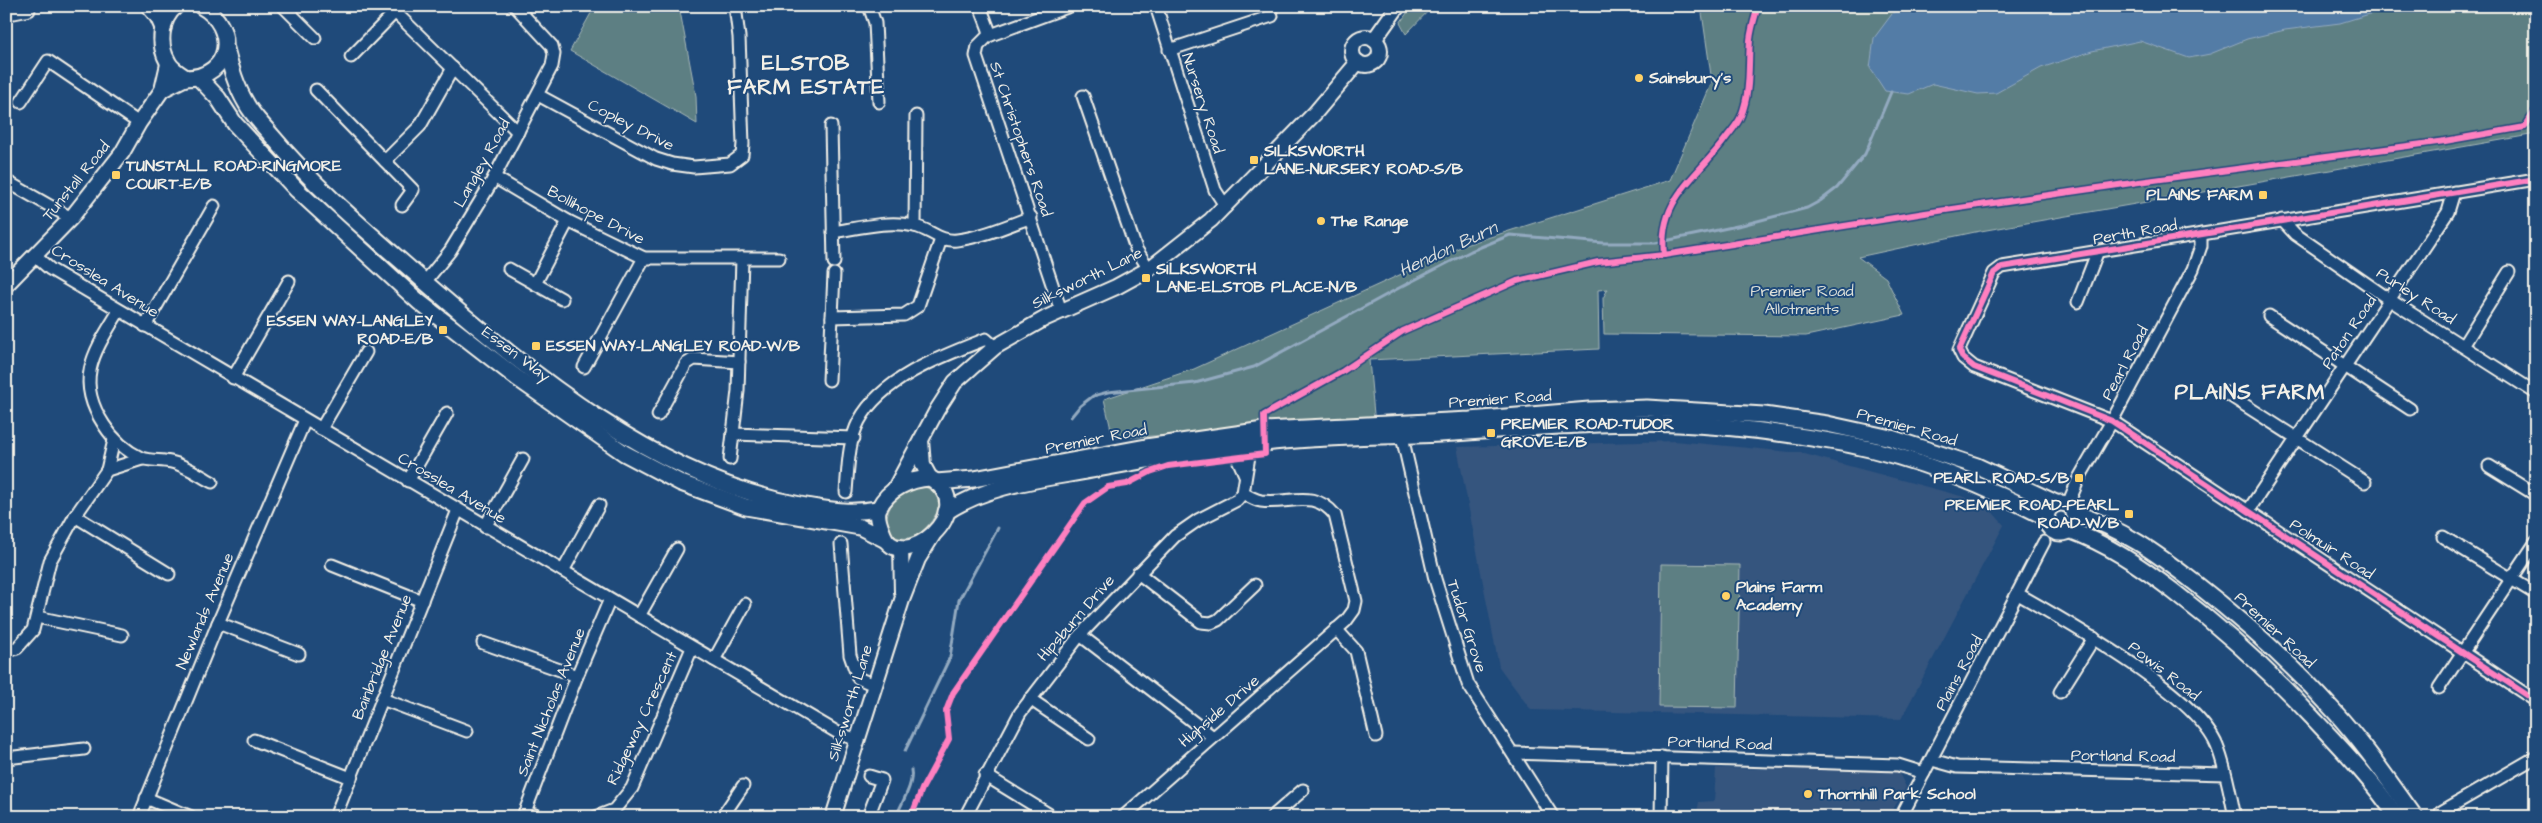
<svg xmlns="http://www.w3.org/2000/svg" width="2542" height="823" viewBox="0 0 2542 823" font-family="'Architects Daughter',sans-serif">
<rect width="100%" height="100%" fill="#1f4a7a"/>
<filter id="ink" filterUnits="userSpaceOnUse"><feTurbulence type="fractalNoise" baseFrequency=".02" numOctaves="2"/><feDisplacementMap in="SourceGraphic" scale="10" xChannelSelector="R" yChannelSelector="G"/><feConvolveMatrix kernelMatrix="1 2 1 2 8 2 1 2 1" color-interpolation-filters="sRGB"/></filter>
<g filter="url(#ink)">
<!-- built -->
<g fill="#34547e">
<path d="M 1675,441 L 1801,453 L 1961,496 L 1989,508 L 2004,525 L 1901,719 L 1531,710 L 1499,667 L 1457,447 Z"/>
<path d="M 1716,768 L 1898,771 L 1906,787 L 1889,817 L 1696,817 L 1699,802 L 1714,801 Z"/>
</g>
<!-- green -->
<g fill="#5d7f83" stroke="#a8b8b6">
<path d="M 595,6 L 679,6 L 696,96 L 697,124 L 570,51 Z"/>
<path d="M 1412,6 L 1433,6 L 1406,34 L 1400,23 Z"/>
<path d="M 1701,6 L 2536,6 L 2536,134 L 1975,232 L 1858,257 L 1886,278 L 1904,315 L 1806,336 L 1604,334 L 1603,298 L 1608,289 L 1598,290 L 1599,349 L 1369,360 L 1375,425 L 1113,438 L 1104,399 L 1194,369 L 1465,245 L 1670,180 L 1712,82 Z"/>
<path d="M 918,486 C 932,488 936,492 940,505 C 932,526 912,549 888,533 C 882,509 896,494 918,486 Z"/>
<path d="M 1661,564 L 1740,565 L 1737,708 L 1659,707 Z"/>
</g>
<!-- water -->
<path fill="#527ba6" stroke="#93aac0" d="M 1898,6 L 2021,6 L 2023,9 L 2053,6 L 2396,6 L 2340,23 L 2285,30 L 2247,39 L 2210,54 L 2189,58 L 2140,41 L 2092,51 L 2041,68 L 1996,93 L 1978,94 L 1933,84 L 1909,94 L 1885,91 L 1870,68 L 1874,38 Z"/>
<g fill="none" stroke-linecap="round" stroke-linejoin="round">
<!-- stream -->
<g stroke="#93aac0" stroke-width="3">
<path d="M 1071,417 L 1080,406 L 1093,396 L 1108,392 L 1195,383 L 1254,367 L 1399,288 L 1471,251 L 1510,235 L 1604,243 L 1655,243 L 1742,225 L 1807,208 L 1820,201 L 1837,188 L 1865,154 L 1891,92"/>
<path d="M 905,751 L 950,657 L 959,600 L 998,528"/>
<path d="M 896,817 C 901,803 914,785 911,770"/>
</g>
<defs>
<g id="minor">
<path d="M 283,6 L 315,38"/>
<path d="M 869,6 L 875,23 L 879,102"/>
<path d="M 980,6 L 991,35"/>
<path d="M 1156,6 L 1215,190 L 1226,207"/>
<path d="M 6,10 L 14,13 L 29,10"/>
<path d="M 395,12 L 518,132"/>
<path d="M 1169,50 L 1272,16"/>
<path d="M 351,57 L 401,6"/>
<path d="M 316,90 L 413,190 L 402,205"/>
<path d="M 538,95 L 656,159 L 672,164 L 694,167 L 730,164 L 742,155 L 743,144 L 739,37 L 735,6"/>
<path d="M 1083,96 L 1136,249 L 1149,269"/>
<path d="M 21,102 L 48,61 L 139,123"/>
<path d="M 831,126 L 834,262"/>
<path d="M 385,161 L 420,126 L 453,68"/>
<path d="M 494,177 L 568,221 L 644,258 L 779,258"/>
<path d="M 2536,179 L 2002,267 L 1994,273 L 1959,350 L 1963,358 L 1974,367 L 2112,421 L 2536,701"/>
<path d="M 6,181 L 71,218"/>
<path d="M 2282,220 L 2295,234 L 2390,300 L 2536,393"/>
<path d="M 915,226 L 916,116"/>
<path d="M 833,232 C 859,228 888,220 914,226 C 930,229 939,242 957,240 C 982,237 1007,226 1031,217"/>
<path d="M 35,256 L 50,269 L 840,734 L 858,740"/>
<path d="M 509,269 L 562,299"/>
<path d="M 425,282 L 450,251 L 490,185 L 552,66 L 554,54 L 552,46 L 515,6"/>
<path d="M 535,284 L 568,221"/>
<path d="M 2078,302 L 2097,253"/>
<path d="M 119,311 C 94,352 74,380 104,425 C 113,439 126,451 141,458 C 149,461 162,460 171,462 C 185,465 199,475 212,482"/>
<path d="M 1061,311 L 976,56 L 978,46 L 988,36 L 1070,6"/>
<path d="M 2269,316 L 2410,409"/>
<path d="M 832,317 L 904,315 L 918,306 L 941,239"/>
<path d="M 145,326 L 214,206"/>
<path d="M 2463,346 L 2509,272"/>
<path d="M 584,367 L 644,258"/>
<path d="M 233,378 L 289,281"/>
<path d="M 829,380 L 834,274"/>
<path d="M 2226,393 L 2365,482"/>
<path d="M 658,415 L 686,364 L 694,359 L 739,362"/>
<path d="M 1400,428 L 1435,579 L 1468,684 L 1553,817"/>
<path d="M 321,429 L 366,352"/>
<path d="M 733,434 L 854,438"/>
<path d="M 1229,448 L 1237,457 L 1245,475"/>
<path d="M 730,459 L 738,391 L 742,258"/>
<path d="M 2489,466 L 2536,495"/>
<path d="M 107,470 L 114,440"/>
<path d="M 408,481 L 447,413"/>
<path d="M 846,492 C 848,469 848,442 859,421 C 882,378 942,356 986,339 L 995,347"/>
<path d="M 2068,504 L 2079,478 L 2112,421 L 2193,269 L 2201,246 L 2201,234"/>
<path d="M 2248,511 L 2448,212 L 2454,192"/>
<path d="M 75,516 L 169,574"/>
<path d="M 485,527 L 523,459"/>
<path d="M 2443,537 L 2536,594"/>
<path d="M 841,544 L 850,655 L 858,678 L 874,685"/>
<path d="M 332,565 L 422,601"/>
<path d="M 563,571 L 599,505"/>
<path d="M 1138,573 L 1201,622 L 1211,623 L 1218,620 L 1255,585"/>
<path d="M 2018,594 C 2069,623 2196,694 2217,746 C 2226,768 2230,794 2235,817"/>
<path d="M 639,616 L 677,549"/>
<path d="M 37,617 L 122,635"/>
<path d="M 218,623 L 299,654"/>
<path d="M 1336,629 L 1356,651 L 1376,736"/>
<path d="M 1080,635 L 1213,737"/>
<path d="M 483,643 L 577,676"/>
<path d="M 6,652 L 17,648 L 33,630 L 50,561 L 75,516 L 107,470 L 142,459"/>
<path d="M 714,660 L 745,604"/>
<path d="M 2439,688 L 2536,542"/>
<path d="M 2060,692 L 2094,638"/>
<path d="M 382,699 L 467,731"/>
<path d="M 1030,699 L 1089,739"/>
<path d="M 254,740 L 351,778"/>
<path d="M 1513,753 L 1898,765 L 1924,773"/>
<path d="M 6,758 L 84,749"/>
<path d="M 1932,760 L 1957,767 L 2225,774"/>
<path d="M 985,775 L 1053,817"/>
<path d="M 146,798 L 191,817"/>
<path d="M 525,812 L 541,817"/>
<path d="M 2441,812 L 2536,757"/>
<path d="M 139,817 L 218,623 L 305,420"/>
<path d="M 335,817 L 458,510"/>
<path d="M 523,817 L 577,676 L 610,599"/>
<path d="M 596,817 L 614,810 L 632,788 L 692,648"/>
<path d="M 722,817 L 743,786"/>
<path d="M 868,817 L 882,780 L 869,776"/>
<path d="M 965,817 L 1020,713 L 1080,635 L 1175,536 L 1198,520 L 1237,500 L 1243,493 L 1249,456 L 1256,444"/>
<path d="M 1123,817 L 1346,621 L 1354,610 L 1356,601 L 1335,515 C 1313,488 1289,505 1261,501 C 1255,500 1248,496 1243,493"/>
<path d="M 1272,817 L 1303,790"/>
<path d="M 1661,817 L 1662,757"/>
<path d="M 1901,817 L 2044,542"/>
</g>
<g id="tertiary">
<circle cx="1366" cy="51" r="14"/>
<path d="M 1374,40 L 1398,6"/>
<path d="M 162,90 L 186,78"/>
<path d="M 6,285 L 71,218 L 122,153 L 139,123 L 162,90 L 168,64"/>
<path d="M 921,440 L 923,465 L 930,478"/>
<path d="M 894,490 L 937,410 L 955,382 L 995,347 L 1046,318 L 1116,287 L 1149,269 L 1211,220 L 1315,113 L 1358,62"/>
<path d="M 901,547 L 902,592"/>
<path d="M 833,817 L 902,600 L 918,559 L 933,535"/>
</g>
<g id="secondary">
<path d="M 149,6 L 158,17 L 163,28"/>
<path d="M 176,6 C 160,19 158,45 168,62 C 171,69 180,74 186,78 C 232,77 238,27 201,6"/>
<path d="M 226,49 C 231,68 236,86 246,103 C 252,115 264,126 272,136 C 318,191 373,236 426,283 C 532,375 658,479 800,505 C 831,510 847,514 878,509"/>
<path d="M 199,78 L 218,98 L 235,124 L 297,190 L 419,302 L 517,378 L 624,453 L 681,483 L 746,507 L 860,527 L 884,539"/>
<path d="M 930,478 C 984,509 899,578 883,534 C 880,526 875,516 879,508 C 888,489 910,479 930,478 Z"/>
<path d="M 936,482 L 974,479 L 1146,447 L 1264,430 L 1470,420 L 1589,410 L 1647,408 L 1764,415 L 1827,424 L 1891,438 L 1977,466 L 2056,503"/>
<circle cx="2061" cy="518" r="15"/>
<path d="M 946,512 C 988,484 1044,479 1092,470 C 1149,459 1207,449 1265,443 C 1323,436 1382,437 1440,434 C 1519,429 1599,421 1678,424 C 1727,426 1776,432 1824,440 C 1903,452 1976,481 2047,518"/>
<path d="M 2074,513 C 2123,529 2155,552 2195,583 C 2245,622 2292,664 2334,711 C 2364,744 2389,781 2415,817"/>
<path d="M 2069,530 C 2108,544 2140,566 2173,591 C 2223,629 2268,670 2311,716 C 2341,748 2372,780 2397,817"/>
</g>
</defs>
<!-- minor casing -->
<use href="#minor" stroke="#f4f1e8" stroke-width="15"/>
<!-- tertiary casing -->
<use href="#tertiary" stroke="#f4f1e8" stroke-width="18"/>
<!-- secondary casing -->
<use href="#secondary" stroke="#f4f1e8" stroke-width="19"/>
<!-- minor -->
<use href="#minor" stroke="#1f4a7a" stroke-width="11"/>
<!-- tertiary -->
<use href="#tertiary" stroke="#1f4a7a" stroke-width="14"/>
<!-- secondary -->
<use href="#secondary" stroke="#1f4a7a" stroke-width="15"/>
<defs>
<g id="cycleway">
<path d="M 2536,179 L 2002,267 L 1994,273 L 1959,350 L 1963,358 L 1974,367 L 2112,421 L 2536,701"/>
<path d="M 1664,255 C 1658,198 1696,179 1726,138 C 1731,131 1738,124 1741,116 C 1751,91 1748,66 1750,40 C 1751,29 1755,17 1758,6"/>
<path d="M 911,817 L 922,789 L 949,739 L 946,711 L 953,693 L 1085,503 L 1108,487 L 1127,484 L 1150,472 L 1168,466 L 1265,454 L 1264,415 L 1343,371 L 1403,331 L 1517,281 L 1598,262 L 1664,255 L 1925,213 L 2139,182 L 2445,141 L 2525,127 L 2536,109"/>
</g>
</defs>
<!-- cycleway casing -->
<use href="#cycleway" stroke="#1f4a7a" stroke-width="9"/>
<!-- cycleway -->
<use href="#cycleway" stroke="#ff80c0" stroke-width="6"/>
</g>
</g>
<!-- markers -->
<g fill="#ffd166" stroke="#1f4a7a" stroke-width="2">
<circle cx="1639" cy="78" r="5"/>
<rect x="1249" y="155" width="10" height="10" rx="2.5"/>
<rect x="111" y="170" width="10" height="10" rx="2.5"/>
<rect x="2258" y="190" width="10" height="10" rx="2.5"/>
<circle cx="1321" cy="221" r="5"/>
<rect x="1141" y="273" width="10" height="10" rx="2.5"/>
<rect x="438" y="325" width="10" height="10" rx="2.5"/>
<rect x="531" y="341" width="10" height="10" rx="2.5"/>
<rect x="1486" y="428" width="10" height="10" rx="2.5"/>
<rect x="2074" y="473" width="10" height="10" rx="2.5"/>
<rect x="2124" y="509" width="10" height="10" rx="2.5"/>
<circle cx="1726" cy="596" r="5"/>
<circle cx="1808" cy="794" r="5"/>
</g>
<g text-anchor="middle" dominant-baseline="central" stroke-width="4" stroke-linejoin="round" paint-order="stroke">
<!-- poi labels -->
<g font-size="16" font-weight="bold" fill="#f4f1e8" stroke="#1f4a7a" text-anchor="start">
<text x="1649" y="78">Sainsbury's</text>
<text x="1264" y="151">SILKSWORTH<tspan x="1264" dy="18">LANE-NURSERY ROAD-S/B</tspan></text>
<text x="126" y="166">TUNSTALL ROAD-RINGMORE<tspan x="126" dy="18">COURT-E/B</tspan></text>
<text x="2253" y="195" text-anchor="end">PLAINS FARM</text>
<text x="1331" y="221">The Range</text>
<text x="1156" y="269">SILKSWORTH<tspan x="1156" dy="18">LANE-ELSTOB PLACE-N/B</tspan></text>
<text x="433" y="321" text-anchor="end">ESSEN WAY-LANGLEY<tspan x="433" dy="18">ROAD-E/B</tspan></text>
<text x="546" y="346">ESSEN WAY-LANGLEY ROAD-W/B</text>
<text x="1501" y="424">PREMIER ROAD-TUDOR<tspan x="1501" dy="18">GROVE-E/B</tspan></text>
<text x="2069" y="478" text-anchor="end">PEARL ROAD-S/B</text>
<text x="2119" y="505" text-anchor="end">PREMIER ROAD-PEARL<tspan x="2119" dy="18">ROAD-W/B</tspan></text>
<text x="1736" y="587">Plains Farm<tspan x="1736" dy="18">Academy</tspan></text>
<text x="1818" y="794">Thornhill Park School</text>
</g>
<!-- street labels -->
<g font-size="16" fill="#f4f1e8" stroke="#1f4a7a">
<text transform="translate(1203 103) rotate(72)">Nursery Road</text>
<text transform="translate(631 125) rotate(27)">Copley Drive</text>
<text transform="translate(1021 139) rotate(71)">St Christophers Road</text>
<text transform="translate(482 163) rotate(-61)">Langley Road</text>
<text transform="translate(76 181) rotate(-51)">Tunstall Road</text>
<text transform="translate(596 215) rotate(28)">Bollihope Drive</text>
<text transform="translate(2135 232) rotate(-10)">Perth Road</text>
<text transform="translate(1087 278) rotate(-26)">Silksworth Lane</text>
<text transform="translate(105 281) rotate(32)">Crosslea Avenue</text>
<text transform="translate(2416 296) rotate(33)">Purley Road</text>
<text transform="translate(2349 332) rotate(-56)">Paton Road</text>
<text transform="translate(516 354) rotate(37)">Essen Way</text>
<text transform="translate(2125 363) rotate(-62)">Pearl Road</text>
<text transform="translate(1500 399) rotate(-4)">Premier Road</text>
<text transform="translate(1907 427) rotate(16)">Premier Road</text>
<text transform="translate(1096 439) rotate(-11)">Premier Road</text>
<text transform="translate(452 488) rotate(31)">Crosslea Avenue</text>
<text transform="translate(2332 549) rotate(33)">Polmuir Road</text>
<text transform="translate(205 611) rotate(-67)">Newlands Avenue</text>
<text transform="translate(1076 618) rotate(-49)">Hipsburn Drive</text>
<text transform="translate(1467 626) rotate(72)">Tudor Grove</text>
<text transform="translate(2275 630) rotate(43)">Premier Road</text>
<text transform="translate(382 657) rotate(-68)">Bainbridge Avenue</text>
<text transform="translate(2164 671) rotate(38)">Powis Road</text>
<text transform="translate(1959 673) rotate(-62)">Plains Road</text>
<text transform="translate(551 702) rotate(-68)">Saint Nicholas Avenue</text>
<text transform="translate(850 703) rotate(-73)">Silksworth Lane</text>
<text transform="translate(1219 711) rotate(-41)">Highside Drive</text>
<text transform="translate(642 718) rotate(-65)">Ridgeway Crescent</text>
<text transform="translate(1720 743) rotate(2)">Portland Road</text>
<text transform="translate(2123 756) rotate(1)">Portland Road</text>
</g>
<!-- park labels -->
<g font-size="16" fill="#dde0d9" stroke="#1f4a7a">
<text x="1802" y="291">Premier Road<tspan x="1802" dy="18">Allotments</tspan></text>
</g>
<!-- water labels -->
<g font-size="18" font-style="italic" fill="#dcdfde" stroke="#1f4a7a">
<text transform="translate(1448 249) rotate(-25)">Hendon Burn</text>
</g>
<!-- district labels -->
<g font-size="21" font-weight="bold" letter-spacing="1" fill="#f4f1e8" stroke="#1f4a7a">
<text x="806" y="63">ELSTOB<tspan x="806" dy="24">FARM ESTATE</tspan></text>
<text x="2250" y="392">PLAINS FARM</text>
</g>
</g>
<!-- margin -->
<rect width="2542" height="823" fill="none" stroke="#1f4a7a" stroke-width="25"/>
<rect x="12" y="12" width="2517" height="798" fill="none" stroke="#f4f1e8" stroke-width="2" filter="url(#ink)"/>
</svg>
